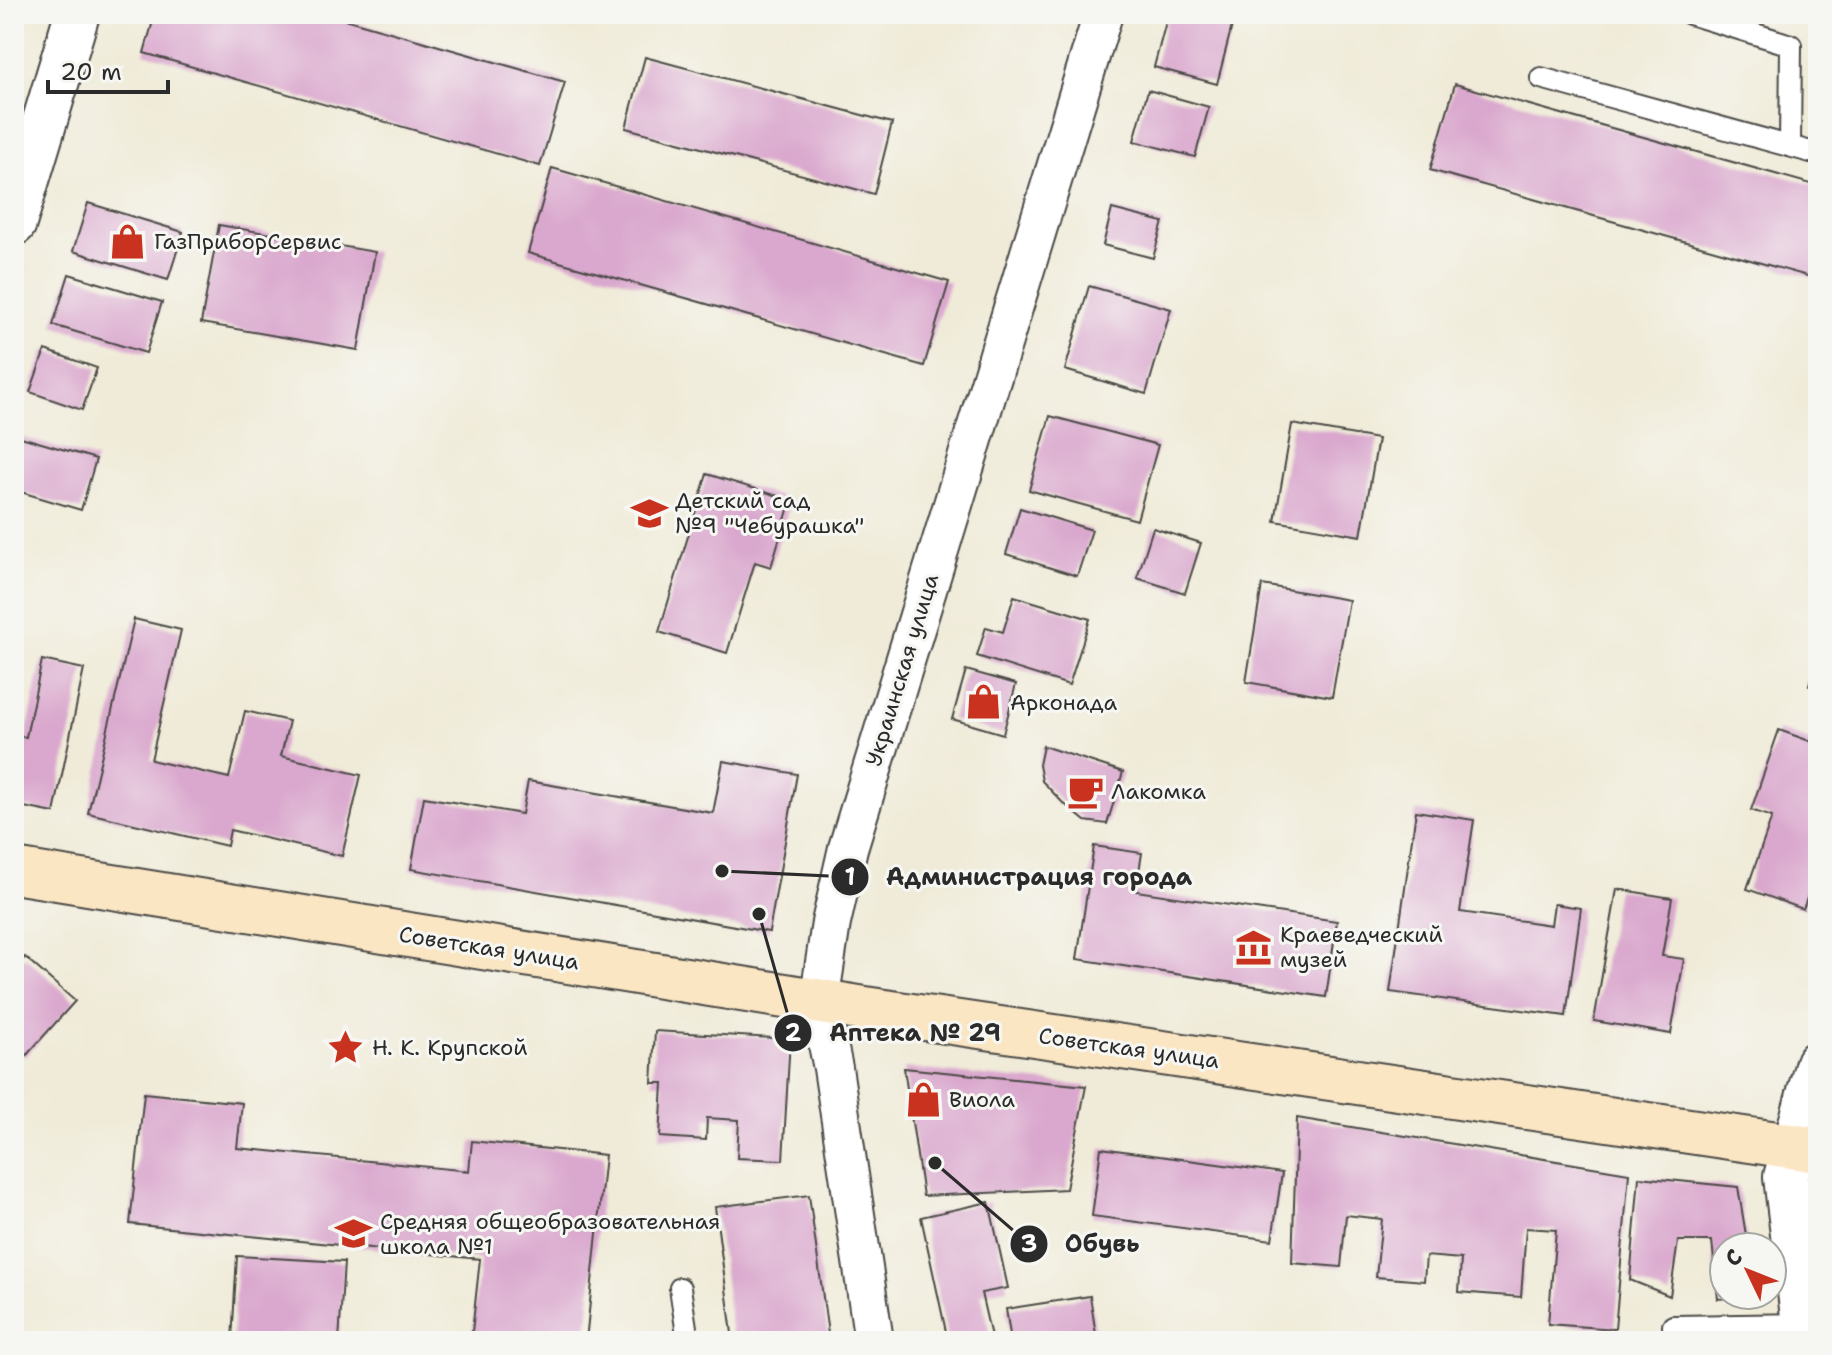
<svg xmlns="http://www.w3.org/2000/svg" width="1832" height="1355" viewBox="0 0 1832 1355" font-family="'Shantell Sans',sans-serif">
<rect width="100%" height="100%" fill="#f6f6f2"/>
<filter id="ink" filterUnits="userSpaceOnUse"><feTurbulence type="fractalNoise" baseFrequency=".0125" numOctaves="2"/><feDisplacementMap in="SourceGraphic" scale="16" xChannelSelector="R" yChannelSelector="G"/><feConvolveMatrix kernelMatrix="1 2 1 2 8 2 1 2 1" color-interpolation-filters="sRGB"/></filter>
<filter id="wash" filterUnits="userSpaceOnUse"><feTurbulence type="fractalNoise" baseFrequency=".006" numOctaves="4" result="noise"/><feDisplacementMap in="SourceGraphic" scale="32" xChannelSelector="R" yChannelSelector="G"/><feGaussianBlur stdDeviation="1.8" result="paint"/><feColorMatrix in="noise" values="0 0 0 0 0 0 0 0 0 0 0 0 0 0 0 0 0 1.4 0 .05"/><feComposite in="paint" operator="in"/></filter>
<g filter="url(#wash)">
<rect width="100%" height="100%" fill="#f0ebd8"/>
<g id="blocks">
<!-- building -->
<g fill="#daa8ce">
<path d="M 155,14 L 327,14 L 565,82 L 540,166 L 144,53 Z"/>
<path d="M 1168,14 L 1235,14 L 1217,84 L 1154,67 Z"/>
<path d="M 645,57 L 892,123 L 874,194 L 626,128 Z"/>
<path d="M 1455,84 L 1818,186 L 1818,279 L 1430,170 Z"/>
<path d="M 1148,90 L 1209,107 L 1195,157 L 1134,141 Z"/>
<path d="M 552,168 L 949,282 L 924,366 L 528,253 Z"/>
<path d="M 88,203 L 183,232 L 168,280 L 73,251 Z"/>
<path d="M 1112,209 L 1163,222 L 1153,258 L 1103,245 Z"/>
<path d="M 219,225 L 375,252 L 358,350 L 201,323 Z"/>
<path d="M 69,274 L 162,302 L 146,353 L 53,325 Z"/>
<path d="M 1089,286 L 1171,309 L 1146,394 L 1065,370 Z"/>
<path d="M 45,350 L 97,368 L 82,410 L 30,392 Z"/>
<path d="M 1050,416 L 1158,445 L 1137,520 L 1029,490 Z"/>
<path d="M 1292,424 L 1378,439 L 1361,536 L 1275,521 Z"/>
<path d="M 14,435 L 96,459 L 81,510 L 14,490 Z"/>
<path d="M 707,474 L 791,500 L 771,567 L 755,562 L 727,653 L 659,632 Z"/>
<path d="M 1020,508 L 1092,530 L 1077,576 L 1006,554 Z"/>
<path d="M 1153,528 L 1201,543 L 1185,593 L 1137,578 Z"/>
<path d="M 1262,585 L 1349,600 L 1332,697 L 1246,682 Z"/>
<path d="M 1014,596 L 1090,619 L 1069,685 L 977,656 L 986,627 L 1003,632 Z"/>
<path d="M 134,619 L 181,630 L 151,760 L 229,778 L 245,711 L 289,721 L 281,756 L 361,775 L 342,856 L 230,830 L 227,846 L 88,813 Z"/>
<path d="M 1817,655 L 1818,655 L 1818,687 L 1809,685 Z"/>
<path d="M 42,660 L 84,669 L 54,813 L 14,805 L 14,735 L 26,737 Z"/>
<path d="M 966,670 L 1016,684 L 1003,734 L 952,719 Z"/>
<path d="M 1779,730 L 1818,744 L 1818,820 L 1814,832 L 1818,833 L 1818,868 L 1803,909 L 1747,889 L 1772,817 L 1751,810 Z"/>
<path d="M 1043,746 L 1123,772 L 1107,824 L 1085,821 L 1062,802 L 1042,781 L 1039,765 Z"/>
<path d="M 723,761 L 797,774 L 769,932 L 411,869 L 424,797 L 522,814 L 528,781 L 713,813 Z"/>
<path d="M 1416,811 L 1474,820 L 1460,912 L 1551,925 L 1554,904 L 1581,908 L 1566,1016 L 1390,992 Z"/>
<path d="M 1094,846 L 1142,853 L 1136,891 L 1337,921 L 1326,997 L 1077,959 Z"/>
<path d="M 1617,889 L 1672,898 L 1662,956 L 1684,959 L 1671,1034 L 1594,1021 Z"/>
<path d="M 25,957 L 75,1001 L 25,1057 L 14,1047 L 14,970 Z"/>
<path d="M 655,1031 L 790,1039 L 783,1160 L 737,1158 L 739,1120 L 707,1118 L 706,1140 L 660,1137 L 663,1083 L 652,1083 Z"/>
<path d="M 904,1068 L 1086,1086 L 1066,1189 L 923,1196 Z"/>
<path d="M 144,1093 L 242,1103 L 237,1148 L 469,1171 L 472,1141 L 605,1155 L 586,1341 L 471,1341 L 480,1259 L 130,1224 Z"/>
<path d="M 1297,1118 L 1629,1173 L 1615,1329 L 1548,1324 L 1556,1230 L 1526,1228 L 1521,1297 L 1459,1292 L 1461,1259 L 1426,1256 L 1424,1281 L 1376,1277 L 1382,1219 L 1346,1215 L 1341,1267 L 1292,1263 Z"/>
<path d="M 1101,1148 L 1282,1173 L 1272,1240 L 1092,1216 Z"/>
<path d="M 1639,1177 L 1738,1187 L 1748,1247 L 1724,1247 L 1724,1295 L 1741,1295 L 1741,1297 L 1718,1299 L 1712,1241 L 1678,1241 L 1670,1296 L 1630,1280 Z"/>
<path d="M 809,1195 L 829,1341 L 733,1341 L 715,1207 Z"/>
<path d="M 989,1202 L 1008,1288 L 981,1293 L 992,1341 L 948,1341 L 921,1217 Z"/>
<path d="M 237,1256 L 344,1262 L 339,1341 L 232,1341 Z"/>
<path d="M 1090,1296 L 1097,1341 L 1011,1341 L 1006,1309 Z"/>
</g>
</g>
</g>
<g filter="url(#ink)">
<use href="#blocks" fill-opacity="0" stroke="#494845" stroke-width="2"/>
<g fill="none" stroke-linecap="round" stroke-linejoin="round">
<defs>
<g id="service">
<path d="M 1690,14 L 1791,45 L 1790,145"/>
<path d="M 1541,78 L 1818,154"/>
<path d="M 680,1288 L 688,1341"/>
<path d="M 1674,1341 L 1673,1326 L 1804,1324"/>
</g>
<path id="minor" d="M 874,1341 L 833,1068 L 819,1002 L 831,923 L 848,848 L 1103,14"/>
<g id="tertiary">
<path d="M 14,223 L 77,14"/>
<path d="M 1806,1341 L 1786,1177 L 1818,1063"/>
</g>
<path id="secondary" d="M 14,871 L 871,1010 L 1818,1150"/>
</defs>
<!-- service casing -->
<use href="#service" stroke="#494845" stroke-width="24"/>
<!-- minor casing -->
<use href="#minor" stroke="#494845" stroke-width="42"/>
<!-- tertiary casing -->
<use href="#tertiary" stroke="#494845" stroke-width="48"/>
<!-- secondary casing -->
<use href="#secondary" stroke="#494845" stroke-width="48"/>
<!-- service -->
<use href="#service" stroke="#fff" stroke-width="20"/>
<!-- minor -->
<use href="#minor" stroke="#fff" stroke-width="38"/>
<!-- tertiary -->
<use href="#tertiary" stroke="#fff" stroke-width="44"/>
<!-- secondary -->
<use href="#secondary" stroke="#fbe6c4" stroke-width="44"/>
</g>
</g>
<!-- icons -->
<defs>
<symbol id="shop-bare" viewBox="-9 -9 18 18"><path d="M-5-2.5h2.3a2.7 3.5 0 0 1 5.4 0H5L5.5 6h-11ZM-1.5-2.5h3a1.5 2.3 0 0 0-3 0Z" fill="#c8321e" stroke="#f6f6f2" stroke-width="2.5" paint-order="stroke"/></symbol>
<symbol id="school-bare" viewBox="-9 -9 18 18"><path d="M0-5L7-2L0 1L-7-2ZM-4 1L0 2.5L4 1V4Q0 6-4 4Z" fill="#c8321e" stroke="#f6f6f2" stroke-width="2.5" paint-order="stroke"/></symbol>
<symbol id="cafe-bare" viewBox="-9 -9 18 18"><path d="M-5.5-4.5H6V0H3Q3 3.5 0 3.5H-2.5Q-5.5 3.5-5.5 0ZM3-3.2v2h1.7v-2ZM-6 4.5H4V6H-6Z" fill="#c8321e" stroke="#f6f6f2" stroke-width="2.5" paint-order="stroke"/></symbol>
<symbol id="museum-bare" viewBox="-9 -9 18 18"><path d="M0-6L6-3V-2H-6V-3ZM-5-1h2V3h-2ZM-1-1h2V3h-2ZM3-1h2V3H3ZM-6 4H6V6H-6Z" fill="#c8321e" stroke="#f6f6f2" stroke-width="2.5" paint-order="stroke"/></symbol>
<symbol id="sight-bare" viewBox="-9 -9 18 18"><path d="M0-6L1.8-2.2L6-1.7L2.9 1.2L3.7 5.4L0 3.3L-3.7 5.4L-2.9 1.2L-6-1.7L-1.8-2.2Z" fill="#c8321e" stroke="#f6f6f2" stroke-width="2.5" paint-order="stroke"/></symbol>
</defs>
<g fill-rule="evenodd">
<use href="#shop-bare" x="102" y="216" width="51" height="51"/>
<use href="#school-bare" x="624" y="488" width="51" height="51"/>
<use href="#shop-bare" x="958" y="676" width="51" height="51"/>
<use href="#cafe-bare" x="1060" y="766" width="51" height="51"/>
<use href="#museum-bare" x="1228" y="922" width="51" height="51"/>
<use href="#sight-bare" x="320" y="1022" width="51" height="51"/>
<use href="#shop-bare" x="898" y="1074" width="51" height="51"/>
<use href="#school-bare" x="328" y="1208" width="51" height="51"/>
</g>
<g text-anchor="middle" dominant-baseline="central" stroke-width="6" stroke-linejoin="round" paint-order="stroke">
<!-- poi labels -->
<g font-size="22" fill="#2b2b2b" stroke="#f6f6f2" text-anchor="start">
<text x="154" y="241">ГазПриборСервис</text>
<text x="675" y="500">Детский сад<tspan x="675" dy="25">№9 "Чебурашка"</tspan></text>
<text x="1010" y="702">Арконада</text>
<text x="1111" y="791">Лакомка</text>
<text x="1280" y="934">Краеведческий<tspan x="1280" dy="25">музей</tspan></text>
<text x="372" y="1047">Н. К. Крупской</text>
<text x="949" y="1099">Виола</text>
<text x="380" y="1221">Средняя общеобразовательная<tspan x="380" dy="25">школа №1</tspan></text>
</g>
<!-- street labels -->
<g font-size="22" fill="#2b2b2b" stroke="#f6f6f2">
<text transform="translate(902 670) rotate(-73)">Украинская улица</text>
<text transform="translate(489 948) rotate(9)">Советская улица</text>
<text transform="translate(1129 1048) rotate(8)">Советская улица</text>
</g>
</g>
<!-- callouts -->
<path fill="none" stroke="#2b2b2b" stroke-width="3" d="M722 871L850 877M759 914L793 1033M935 1163L1029 1244"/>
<g fill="#2b2b2b" stroke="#f6f6f2" stroke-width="3">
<circle cx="722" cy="871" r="8"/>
<circle cx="759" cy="914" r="8"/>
<circle cx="935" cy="1163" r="8"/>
<circle cx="850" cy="877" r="20"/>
<circle cx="793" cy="1033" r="20"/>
<circle cx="1029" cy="1244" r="20"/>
</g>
<g font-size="24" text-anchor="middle" font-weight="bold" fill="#fff">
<text x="850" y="885">1</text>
<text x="793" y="1041">2</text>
<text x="1029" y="1252">3</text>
</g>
<g font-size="24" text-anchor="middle" font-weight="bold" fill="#2b2b2b" stroke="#f6f6f2" stroke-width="6" stroke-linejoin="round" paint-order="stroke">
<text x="1039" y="885">Администрация города</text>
<text x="915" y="1041">Аптека № 29</text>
<text x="1102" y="1252">Обувь</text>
</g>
<!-- margin -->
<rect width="1832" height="1355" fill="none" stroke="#f6f6f2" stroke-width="48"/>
<!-- north arrow -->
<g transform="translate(1748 1271) rotate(313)"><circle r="38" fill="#f6f6f2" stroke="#a5a5a2" stroke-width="2"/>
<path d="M0-6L14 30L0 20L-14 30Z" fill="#c8321e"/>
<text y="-12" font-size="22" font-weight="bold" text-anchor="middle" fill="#2b2b2b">С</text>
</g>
<!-- scale -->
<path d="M48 80v12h120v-12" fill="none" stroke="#2b2b2b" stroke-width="4"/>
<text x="60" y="80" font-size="24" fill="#2b2b2b" stroke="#f6f6f2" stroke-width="6" paint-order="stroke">20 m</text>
</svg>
